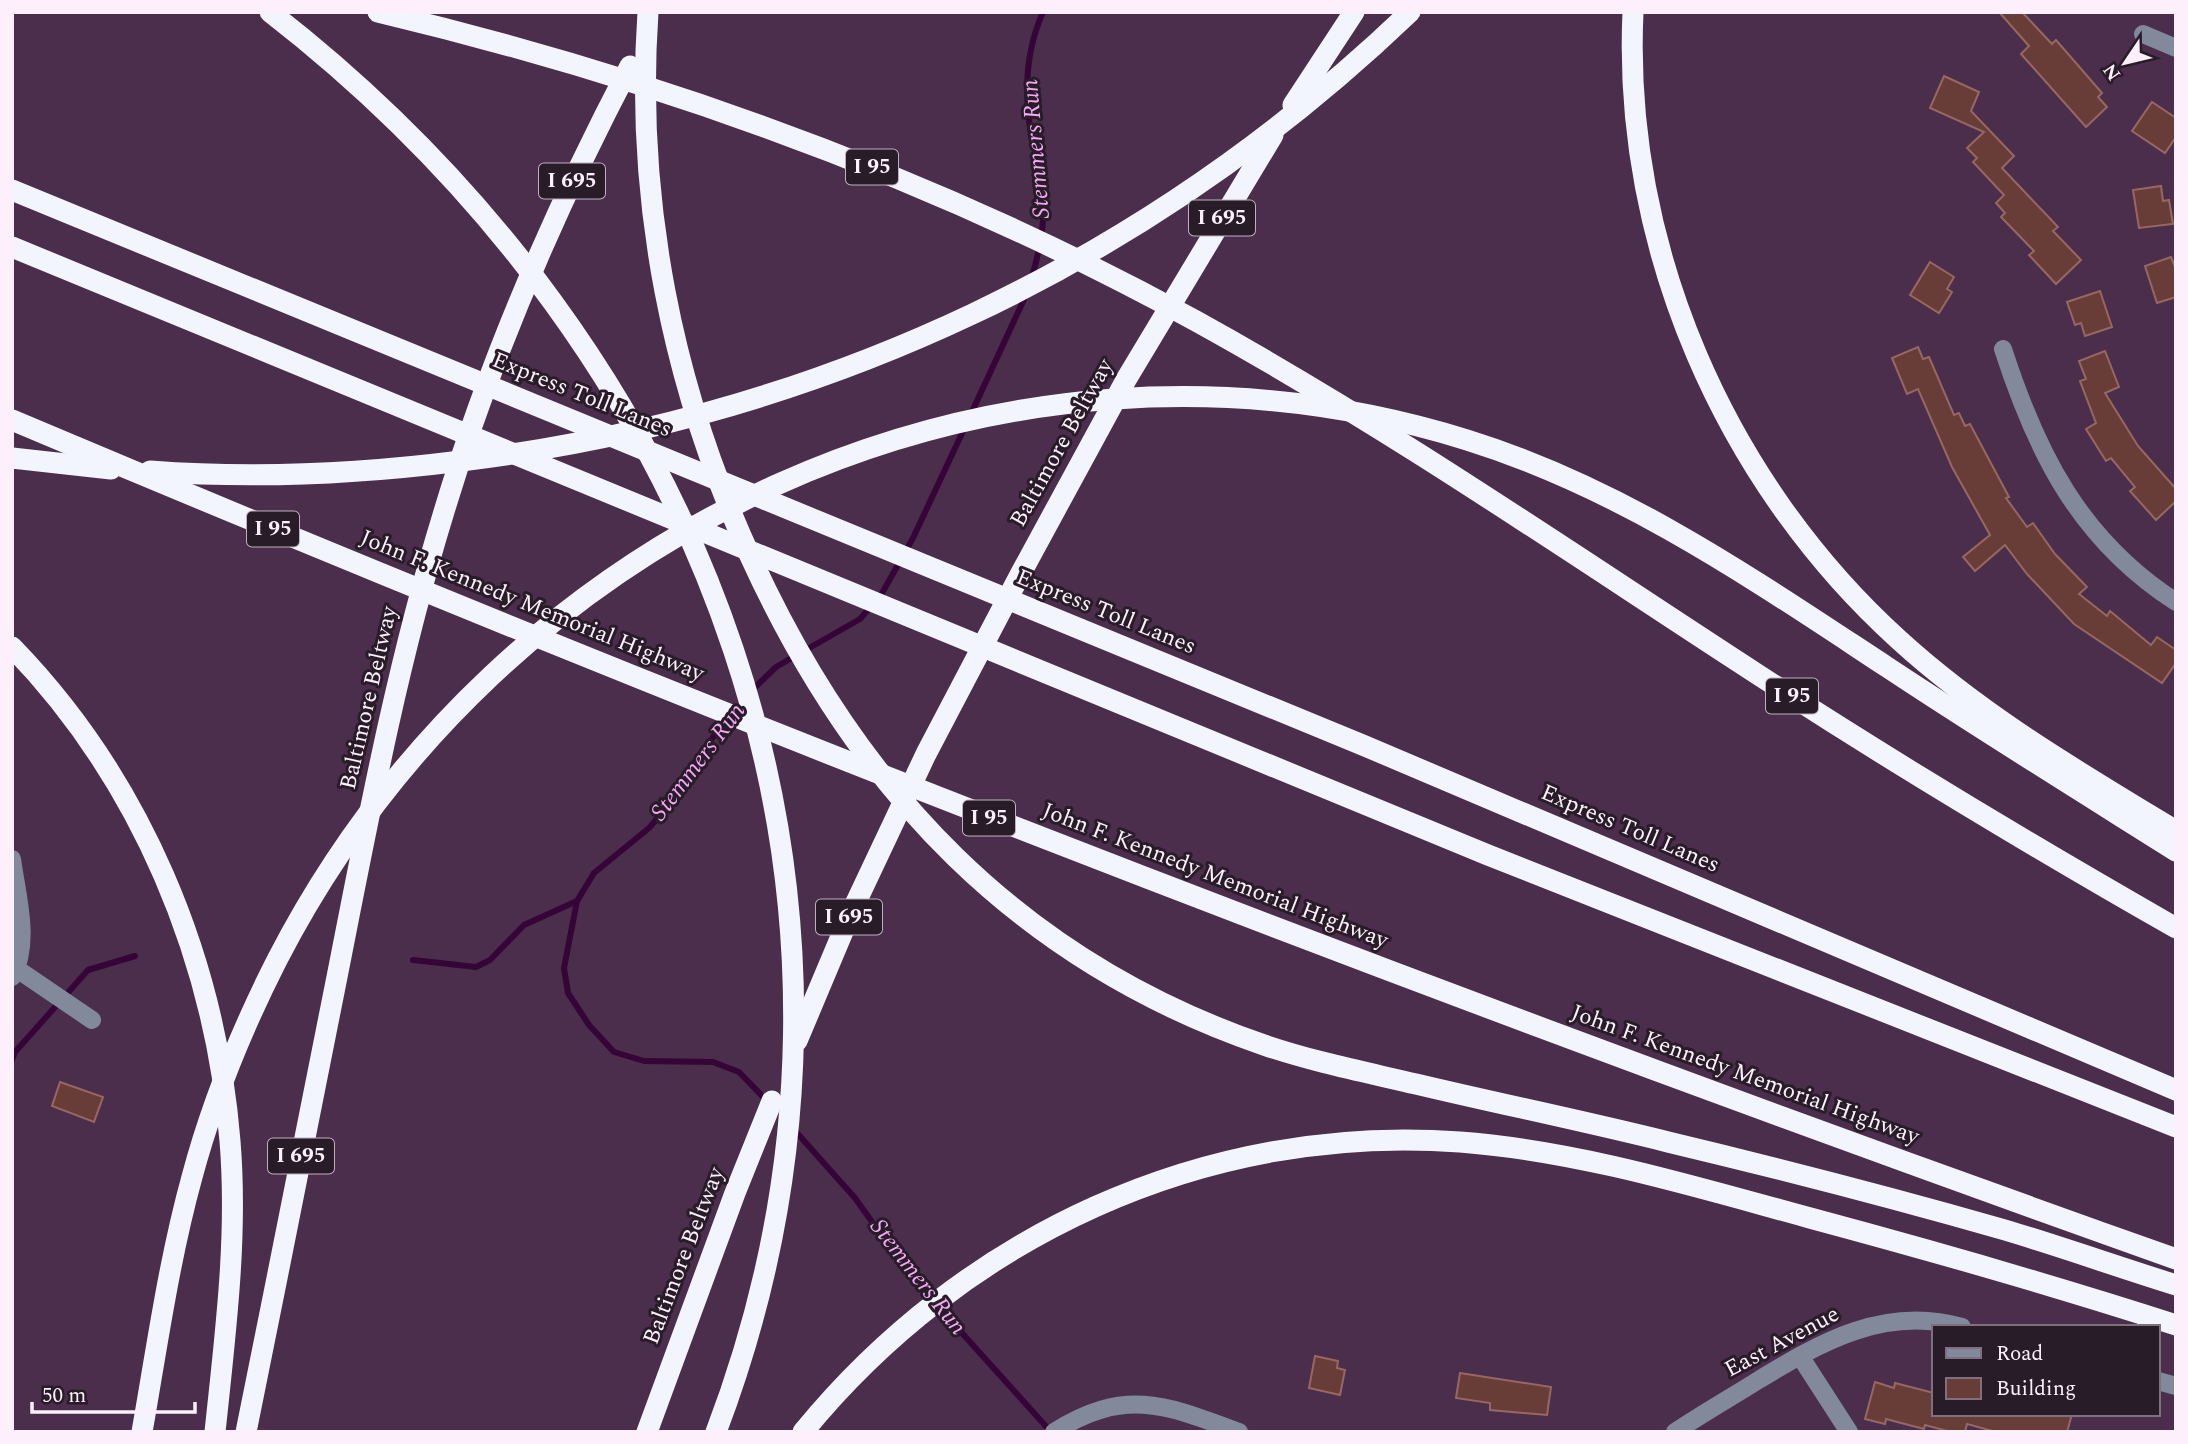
<svg xmlns="http://www.w3.org/2000/svg" width="2188" height="1444" viewBox="0 0 2188 1444" font-family="Spectral,serif">
<rect width="100%" height="100%" fill="#4b2e4b"/>
<g fill="none" stroke-linecap="round" stroke-linejoin="round">
<!-- stream -->
<g stroke="#360538" stroke-width="6">
<path d="M 1032,276 C 1042,244 1046,214 1043,180 C 1042,164 1034,149 1031,134 C 1024,93 1026,50 1043,12"/>
<path d="M 970,416 L 1027,293"/>
<path d="M 748,694 L 776,667 L 860,619 L 881,595 L 913,538 L 964,429"/>
<path d="M 727,718 L 694,763 L 680,793 L 649,828 L 594,873 L 577,901 L 564,968 L 568,993 L 589,1025 L 614,1052 L 644,1061 L 713,1062 L 739,1072 L 767,1101"/>
<path d="M 413,960 L 476,967 L 490,960 L 524,925 L 577,901"/>
<path d="M 12,1060 L 15,1052 L 88,970 L 135,956"/>
<path d="M 789,1124 L 855,1198 L 890,1247 L 953,1323 L 1051,1432"/>
</g>
</g>
<!-- building -->
<g fill="#683d38" stroke="#976862" stroke-width="2">
<path d="M 1999,12 L 2022,12 L 2052,44 L 2056,40 L 2102,93 L 2098,97 L 2107,107 L 2086,127 L 2021,54 L 2029,46 Z"/>
<path d="M 1944,76 L 1979,92 L 1971,111 L 2014,156 L 2002,168 L 2058,227 L 2053,231 L 2081,260 L 2056,284 L 2029,255 L 2034,251 L 2001,217 L 2005,213 L 1996,203 L 2004,195 L 1973,162 L 1977,158 L 1967,148 L 1984,132 L 1930,108 Z"/>
<path d="M 2152,102 L 2176,118 L 2176,137 L 2165,153 L 2132,131 Z"/>
<path d="M 2161,186 L 2163,201 L 2169,200 L 2173,224 L 2139,228 L 2133,190 Z"/>
<path d="M 2171,257 L 2176,269 L 2176,297 L 2157,303 L 2145,266 Z"/>
<path d="M 1930,262 L 1954,277 L 1947,289 L 1952,292 L 1939,313 L 1910,295 Z"/>
<path d="M 2100,291 L 2112,327 L 2085,336 L 2081,323 L 2075,325 L 2067,302 Z"/>
<path d="M 1918,347 L 1923,359 L 1929,357 L 1954,415 L 1959,413 L 1965,426 L 1970,424 L 2009,497 L 2006,498 L 2027,527 L 2033,523 L 2055,554 L 2087,587 L 2079,594 L 2107,616 L 2110,611 L 2151,645 L 2157,637 L 2176,650 L 2176,663 L 2162,683 L 2074,624 L 2027,574 L 2005,545 L 1975,571 L 1963,557 L 1990,535 L 1952,467 L 1918,389 L 1907,394 L 1892,358 Z"/>
<path d="M 2105,351 L 2119,387 L 2105,393 L 2138,446 L 2176,489 L 2176,501 L 2156,520 L 2130,491 L 2135,487 L 2111,458 L 2106,461 L 2086,429 L 2096,423 L 2080,381 L 2086,379 L 2079,361 Z"/>
<path d="M 60,1082 L 103,1097 L 94,1122 L 52,1106 Z"/>
<path d="M 1315,1356 L 1338,1361 L 1337,1368 L 1345,1370 L 1340,1395 L 1309,1388 Z"/>
<path d="M 1460,1373 L 1551,1387 L 1547,1415 L 1490,1410 L 1490,1403 L 1456,1398 Z"/>
<path d="M 1875,1382 L 1894,1388 L 1895,1383 L 1934,1393 L 1934,1414 L 2072,1414 L 2067,1432 L 1996,1432 L 1967,1424 L 1965,1432 L 1951,1432 L 1925,1425 L 1924,1429 L 1886,1419 L 1885,1424 L 1865,1419 Z"/>
</g>
<g fill="none" stroke-linecap="round" stroke-linejoin="round">
<!-- minor -->
<g stroke="#81899a" stroke-width="18">
<path d="M 2143,34 L 2176,48"/>
<path d="M 2003,349 C 2037,454 2080,540 2176,602"/>
<path d="M 12,859 C 17,896 31,943 12,977"/>
<path d="M 17,969 L 92,1020"/>
<path d="M 1800,1356 L 1849,1432"/>
<path d="M 2158,1381 L 2176,1386"/>
<path d="M 1054,1432 C 1125,1387 1167,1405 1239,1432"/>
<path d="M 1675,1432 C 1702,1414 1730,1398 1757,1381 C 1821,1342 1885,1305 1962,1327"/>
</g>
<!-- highway -->
<g stroke="#f2f5fe" stroke-width="21">
<path d="M 270,12 C 708,352 919,899 716,1432"/>
<path d="M 378,12 C 663,80 939,180 1196,321 C 1390,428 1572,554 1757,674 C 1894,763 2034,847 2176,928"/>
<path d="M 648,12 C 635,200 672,387 751,558 C 857,790 1019,961 1264,1045 C 1314,1062 1365,1072 1416,1084 C 1500,1104 1584,1121 1668,1142 C 1781,1169 1893,1198 2005,1230 C 2062,1247 2118,1267 2176,1285"/>
<path d="M 1633,12 C 1622,246 1725,482 1898,639 C 1981,715 2080,773 2176,831"/>
<path d="M 1293,105 L 1354,12"/>
<path d="M 12,190 L 1365,746 L 2176,1090"/>
<path d="M 12,247 L 1488,855 L 2176,1127"/>
<path d="M 12,420 C 725,721 1447,1000 2176,1259"/>
<path d="M 12,458 L 111,469"/>
<path d="M 150,471 C 254,479 358,474 461,461 C 821,417 1148,263 1410,12"/>
<path d="M 12,647 C 141,780 215,958 230,1141 C 238,1238 225,1336 215,1432"/>
<path d="M 797,1041 L 850,915 L 926,754 L 1021,573 L 1127,378 L 1273,135"/>
<path d="M 142,1432 C 157,1347 169,1260 192,1177 C 212,1102 242,1029 277,960 C 499,529 998,294 1467,440 C 1622,488 1753,579 1887,667 C 1982,730 2079,790 2176,851"/>
<path d="M 246,1432 C 276,1282 307,1132 336,982 C 367,825 396,668 443,515 C 490,358 554,211 630,66"/>
<path d="M 647,1432 L 735,1193 L 772,1101"/>
<path d="M 803,1432 C 963,1236 1205,1123 1460,1142 C 1579,1151 1696,1187 1810,1218 C 1933,1251 2055,1286 2176,1325"/>
</g>
</g>
<g text-anchor="middle" dominant-baseline="central" stroke-width="6" stroke-linejoin="round" paint-order="stroke">
<!-- shield labels -->
<g fill="#291c29" stroke="#beb0bd" stroke-width="2">
<rect x="846" y="149.5" width="52" height="35" rx="5"/>
<rect x="539" y="163.5" width="66" height="35" rx="5"/>
<rect x="1189" y="200.5" width="66" height="35" rx="5"/>
<rect x="247" y="511.5" width="52" height="35" rx="5"/>
<rect x="1766" y="678.5" width="52" height="35" rx="5"/>
<rect x="963" y="800.5" width="52" height="35" rx="5"/>
<rect x="816" y="899.5" width="66" height="35" rx="5"/>
<rect x="268" y="1138.5" width="66" height="35" rx="5"/>
</g>
<g font-size="21" font-weight="bold" fill="#feeffd">
<text x="872" y="167">I 95</text>
<text x="572" y="181">I 695</text>
<text x="1222" y="218">I 695</text>
<text x="273" y="529">I 95</text>
<text x="1792" y="696">I 95</text>
<text x="989" y="818">I 95</text>
<text x="849" y="917">I 695</text>
<text x="301" y="1156">I 695</text>
</g>
<!-- street labels -->
<g font-size="23" fill="#feeffd" stroke="#291c29">
<text transform="translate(582 395) rotate(22)">Express Toll Lanes</text>
<text transform="translate(1062 443) rotate(-61)">Baltimore Beltway</text>
<text transform="translate(532 606) rotate(22)">John F. Kennedy Memorial Highway</text>
<text transform="translate(1106 612) rotate(22)">Express Toll Lanes</text>
<text transform="translate(369 698) rotate(-77)">Baltimore Beltway</text>
<text transform="translate(1630 829) rotate(23)">Express Toll Lanes</text>
<text transform="translate(1215 876) rotate(21)">John F. Kennedy Memorial Highway</text>
<text transform="translate(1745 1075) rotate(20)">John F. Kennedy Memorial Highway</text>
<text transform="translate(684 1256) rotate(-69)">Baltimore Beltway</text>
<text transform="translate(1782 1342) rotate(-28)">East Avenue</text>
</g>
<!-- water labels -->
<g font-size="24" font-style="italic" fill="#f5a9f5" stroke="#291c29">
<text transform="translate(1036 149) rotate(-95)">Stemmers Run</text>
<text transform="translate(698 762) rotate(-53)">Stemmers Run</text>
<text transform="translate(918 1277) rotate(52)">Stemmers Run</text>
</g>
</g>
<!-- border -->
<rect width="2188" height="1444" fill="none" stroke="#feeffd" stroke-width="28"/>
<!-- legend -->
<rect x="1932" y="1325" width="228" height="91" fill="#291c29" stroke="#7e707e" stroke-width="2"/>
<rect x="1946" y="1348" width="35" height="10" fill="#81899a" stroke="#7e707e" stroke-width="2"/>
<text x="1996" y="1360" font-size="21" fill="#feeffd">Road</text>
<rect x="1946" y="1378" width="35" height="21" fill="#683d38" stroke="#7e707e" stroke-width="2"/>
<text x="1996" y="1395" font-size="21" fill="#feeffd">Building</text>
<!-- north arrow -->
<g transform="translate(2125 63) rotate(235)" stroke="#291c29" stroke-width="5" paint-order="stroke">
<path d="M0-5L12 26L0 18L-12 26Z" fill="#feeffd"/>
<text y="-10" font-size="19" font-weight="bold" text-anchor="middle" fill="#feeffd">N</text>
</g>
<!-- scale -->
<path d="M32 1402v10h163v-10" fill="none" stroke="#feeffd" stroke-width="3.5"/>
<text x="42" y="1402" font-size="21" fill="#feeffd" stroke="#291c29" stroke-width="5" paint-order="stroke">50 m</text>
</svg>
